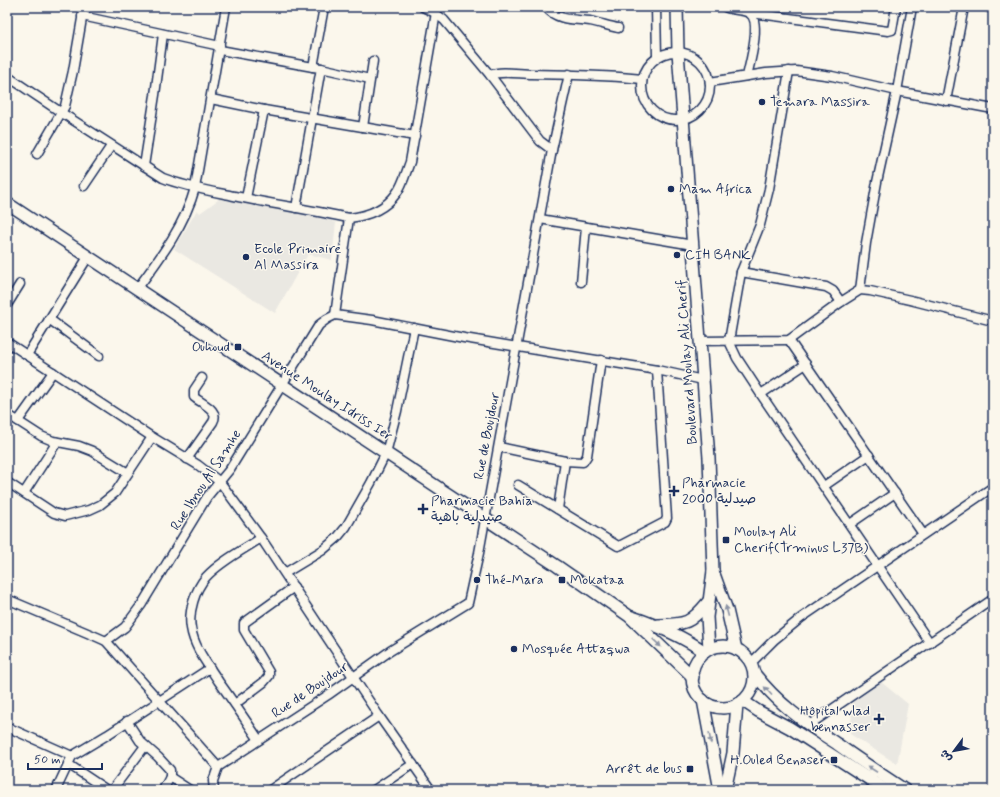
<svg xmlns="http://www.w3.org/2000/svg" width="1000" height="797" viewBox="0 0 1000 797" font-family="Mynerve,'Playpen Sans Arabic',sans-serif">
<rect width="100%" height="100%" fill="#fbf7ec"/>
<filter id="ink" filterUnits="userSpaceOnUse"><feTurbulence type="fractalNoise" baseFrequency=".025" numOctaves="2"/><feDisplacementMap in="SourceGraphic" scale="8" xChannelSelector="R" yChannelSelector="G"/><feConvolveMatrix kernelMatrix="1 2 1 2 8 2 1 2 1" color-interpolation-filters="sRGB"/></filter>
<g filter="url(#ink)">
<!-- built -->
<g fill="#eae8e2">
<path d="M 222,197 L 331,217 L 332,222 L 336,222 L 332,260 L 308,254 L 275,313 L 174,249 L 197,210 L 200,213 Z"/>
<path d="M 881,682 L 908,704 L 897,764 L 850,734 L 853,702 Z"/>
</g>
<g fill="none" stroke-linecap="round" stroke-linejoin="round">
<defs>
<g id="minor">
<path d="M 423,7 L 435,13 L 444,20 L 490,75 L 540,141 L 552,150"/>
<path d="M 546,7 C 557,21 574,19 590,21 C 599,23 609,26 618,28"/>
<path d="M 656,7 L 657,57"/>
<path d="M 725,7 C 732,11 742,9 749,13 C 762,20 750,63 747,76"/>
<path d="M 987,7 L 993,8"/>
<path d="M 751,13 L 888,31 L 892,30 L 896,7"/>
<path d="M 82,16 L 220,46"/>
<path d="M 220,50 L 313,67"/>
<circle cx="676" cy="86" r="34"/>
<path d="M 321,68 L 370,79"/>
<path d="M 789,71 L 769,189 L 760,225 L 741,272 L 729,341 L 737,358 L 762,396 L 930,643"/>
<path d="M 490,75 C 502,70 519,74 532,74 C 569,75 606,75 642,79"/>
<path d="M 7,76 L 62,113 L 163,178 C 186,187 210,191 234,196 C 273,204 311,210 349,218 C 367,216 385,209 396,194 C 403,185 406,172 410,162 L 437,7"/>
<path d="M 710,82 L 766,73 L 796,71 L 832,76 L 897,91 L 993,109"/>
<path d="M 211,99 L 264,110 L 415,136"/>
<path d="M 946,101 L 964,7"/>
<path d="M 363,127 L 373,61"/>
<path d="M 37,154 L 65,106 L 73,71 L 84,7"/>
<path d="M 144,166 L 155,95 L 163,34"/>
<path d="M 84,186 L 111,146"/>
<path d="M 246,198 L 264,110"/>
<path d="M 296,208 L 321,68 L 313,67 L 324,7"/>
<path d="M 540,219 L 693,245"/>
<path d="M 741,272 L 826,287 L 833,291 L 841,302"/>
<path d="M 581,282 L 586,227"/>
<path d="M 137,289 C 160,258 185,225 195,188 L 226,7"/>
<path d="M 860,290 L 866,243 L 877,182 L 897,91 L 912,7"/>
<path d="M 7,305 L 20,284"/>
<path d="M 335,315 L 349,218"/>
<path d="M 49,319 L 99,356"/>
<path d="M 789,340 L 923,534"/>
<path d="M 701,341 L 789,340 L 841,302 L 860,290 L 870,291 L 910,300 L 993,321"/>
<path d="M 7,342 L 152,437 L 198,465 L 220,482 L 261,538 L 379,716 L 431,790"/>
<path d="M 27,355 L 88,257"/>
<path d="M 761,394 L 806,364"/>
<path d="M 7,414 L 41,436 L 53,441 L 79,446 L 92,451 L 128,473"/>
<path d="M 18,421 L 53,372"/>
<path d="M 499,447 L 565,461 L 583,462 L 587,456 L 601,360"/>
<path d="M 187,459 L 213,422 C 220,410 202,404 194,397 L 194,390 L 202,378"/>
<path d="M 7,482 L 54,513 L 65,516 L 89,510 L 100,505 L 115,493 L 152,437"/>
<path d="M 518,485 L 618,546 L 621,545 L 665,522 L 667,518 L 657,370"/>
<path d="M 824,486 L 869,455"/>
<path d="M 24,493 L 57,442"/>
<path d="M 558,509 L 565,461"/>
<path d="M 850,524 L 895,493"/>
<path d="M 285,573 L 323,550 L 337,538 L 346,527 L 371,483 L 386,453 L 397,411 L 414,328"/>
<path d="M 7,599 L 97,637 L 106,641 L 218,767"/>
<path d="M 106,641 L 125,627 L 142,604 L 207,497 L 230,469 L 319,325 L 327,319 L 335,315 L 372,320 L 464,338 L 657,370 L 703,380"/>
<path d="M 751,663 L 774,640 L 801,618 L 993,487"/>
<path d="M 235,704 L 264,682 L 269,676 L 269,672 L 244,630 L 244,623 L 294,587"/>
<path d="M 127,721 L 140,741 L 158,757 L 170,770 L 170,777 L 163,790"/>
<path d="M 809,725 L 993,599"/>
<path d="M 7,727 L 72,756"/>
<path d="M 259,740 C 246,721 233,701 219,682 C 209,666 194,648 191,628 C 188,612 195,590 206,577 C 221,561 243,550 261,538"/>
<path d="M 68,764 L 107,790"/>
<path d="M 170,777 L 190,790"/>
<path d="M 56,790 L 72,756 L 107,735 L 210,668"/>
<path d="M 112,790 L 145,746"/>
<path d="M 214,790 L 213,781 L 218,767 L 328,695 L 390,651 L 468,603 L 479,553 L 552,150 L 569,74"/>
<path d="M 270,790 L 379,716"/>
<path d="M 374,790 L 413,764"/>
</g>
<g id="secondary">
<path d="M 677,7 L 678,52 L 709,458 L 713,571 L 707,617 L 709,649"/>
<path d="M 7,203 L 557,566 L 629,616 L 693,677"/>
<path d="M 713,571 L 727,610 L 736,649"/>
<path d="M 632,617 C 659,626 682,636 705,652"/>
<path d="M 658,625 C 686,624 690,624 708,602"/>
<circle cx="723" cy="677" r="31"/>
<path d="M 754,673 C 777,703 805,723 837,744 C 859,760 882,775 905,790"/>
<path d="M 703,700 L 720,790"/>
<path d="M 743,701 L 758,711 L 790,728 L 886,790"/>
<path d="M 725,790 L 733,753 L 737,704"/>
</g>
</defs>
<!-- minor casing -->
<use href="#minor" stroke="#1b2f5e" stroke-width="11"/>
<!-- secondary casing -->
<use href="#secondary" stroke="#1b2f5e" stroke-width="14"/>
<!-- minor -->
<use href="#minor" stroke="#fbf7ec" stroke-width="8"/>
<!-- secondary -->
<use href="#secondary" stroke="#fbf7ec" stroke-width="11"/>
</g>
<!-- one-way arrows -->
<defs><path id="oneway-solid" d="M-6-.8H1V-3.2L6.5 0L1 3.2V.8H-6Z"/></defs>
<g fill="#8b93a5">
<use href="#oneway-solid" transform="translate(727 611) rotate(-105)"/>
<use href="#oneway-solid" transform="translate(657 643) rotate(44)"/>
<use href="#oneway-solid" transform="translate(768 691) rotate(-132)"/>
<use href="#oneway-solid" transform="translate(710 738) rotate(80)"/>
<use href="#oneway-solid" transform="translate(872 769) rotate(-147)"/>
</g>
</g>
<!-- markers -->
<g fill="#1b2f5e" stroke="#fbf7ec" stroke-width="1.5">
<circle cx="762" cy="102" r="4"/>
<circle cx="671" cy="189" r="4"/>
<circle cx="677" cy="255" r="4"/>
<circle cx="246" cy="257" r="4"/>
<rect x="234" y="343" width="8" height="8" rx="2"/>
<path d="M672 485h4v4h4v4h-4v4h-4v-4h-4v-4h4z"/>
<path d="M421 503h4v4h4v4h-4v4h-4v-4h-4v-4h4z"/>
<rect x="722" y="536" width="8" height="8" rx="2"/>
<circle cx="477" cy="580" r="4"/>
<rect x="558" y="576" width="8" height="8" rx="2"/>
<circle cx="514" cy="649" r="4"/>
<path d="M877 713h4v4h4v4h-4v4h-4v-4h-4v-4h4z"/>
<rect x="830" y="756" width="8" height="8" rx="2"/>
<rect x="686" y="765" width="8" height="8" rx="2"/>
</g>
<g text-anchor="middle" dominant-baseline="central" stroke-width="3" stroke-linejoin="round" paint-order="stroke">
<!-- poi labels -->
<g font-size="14" fill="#1b2f5e" stroke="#fbf7ec" text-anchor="start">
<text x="770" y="102">Temara Massira</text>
<text x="679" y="189">Mam Africa</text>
<text x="254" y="249">Ecole Primaire<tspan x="254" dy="16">Al Massira</tspan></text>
<text x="685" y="255">CIH BANK</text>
<text x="230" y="347" text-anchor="end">Ouhoud</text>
<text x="682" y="483">Pharmacie<tspan x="682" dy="16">2000 صيدلية</tspan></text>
<text x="431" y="501">Pharmacie Bahia<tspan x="431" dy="16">صيدلية باهية</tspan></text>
<text x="734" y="532">Moulay Ali<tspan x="734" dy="16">Cherif(Trminus L37B)</tspan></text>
<text x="485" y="580">Thé-Mara</text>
<text x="570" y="580">Mokataa</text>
<text x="522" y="649">Mosquée Attaqwa</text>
<text x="870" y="711" text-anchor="end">Hôpital wlad<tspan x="870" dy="16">bennasser</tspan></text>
<text x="826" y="760" text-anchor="end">H.Ouled Benaser</text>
<text x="682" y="769" text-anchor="end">Arrêt de bus</text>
</g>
<!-- street labels -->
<g font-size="14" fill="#1b2f5e" stroke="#fbf7ec">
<text transform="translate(687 362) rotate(-94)">Boulevard Moulay Ali Cherif</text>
<text transform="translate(327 396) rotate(33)">Avenue Moulay Idriss Ier</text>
<text transform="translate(487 436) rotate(-79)">Rue de Boujdour</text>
<text transform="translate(206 480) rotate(-57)">Rue Ibnou Al Samhe</text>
<text transform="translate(310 690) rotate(-34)">Rue de Boujdour</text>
</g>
</g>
<!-- margin -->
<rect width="1000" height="797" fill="none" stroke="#fbf7ec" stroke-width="24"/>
<rect x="12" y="12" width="976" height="773" fill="none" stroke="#1b2f5e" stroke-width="1.5" filter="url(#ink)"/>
<!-- north arrow -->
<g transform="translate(954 751) rotate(238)" stroke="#fbf7ec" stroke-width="3" paint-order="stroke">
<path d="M0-3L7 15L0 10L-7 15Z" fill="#1b2f5e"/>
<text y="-6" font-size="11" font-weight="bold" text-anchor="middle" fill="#1b2f5e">ش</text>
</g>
<!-- scale -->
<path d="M28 763v6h74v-6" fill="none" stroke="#1b2f5e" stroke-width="2"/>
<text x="34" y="763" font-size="12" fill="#1b2f5e" stroke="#fbf7ec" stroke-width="3" paint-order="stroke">50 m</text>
</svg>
